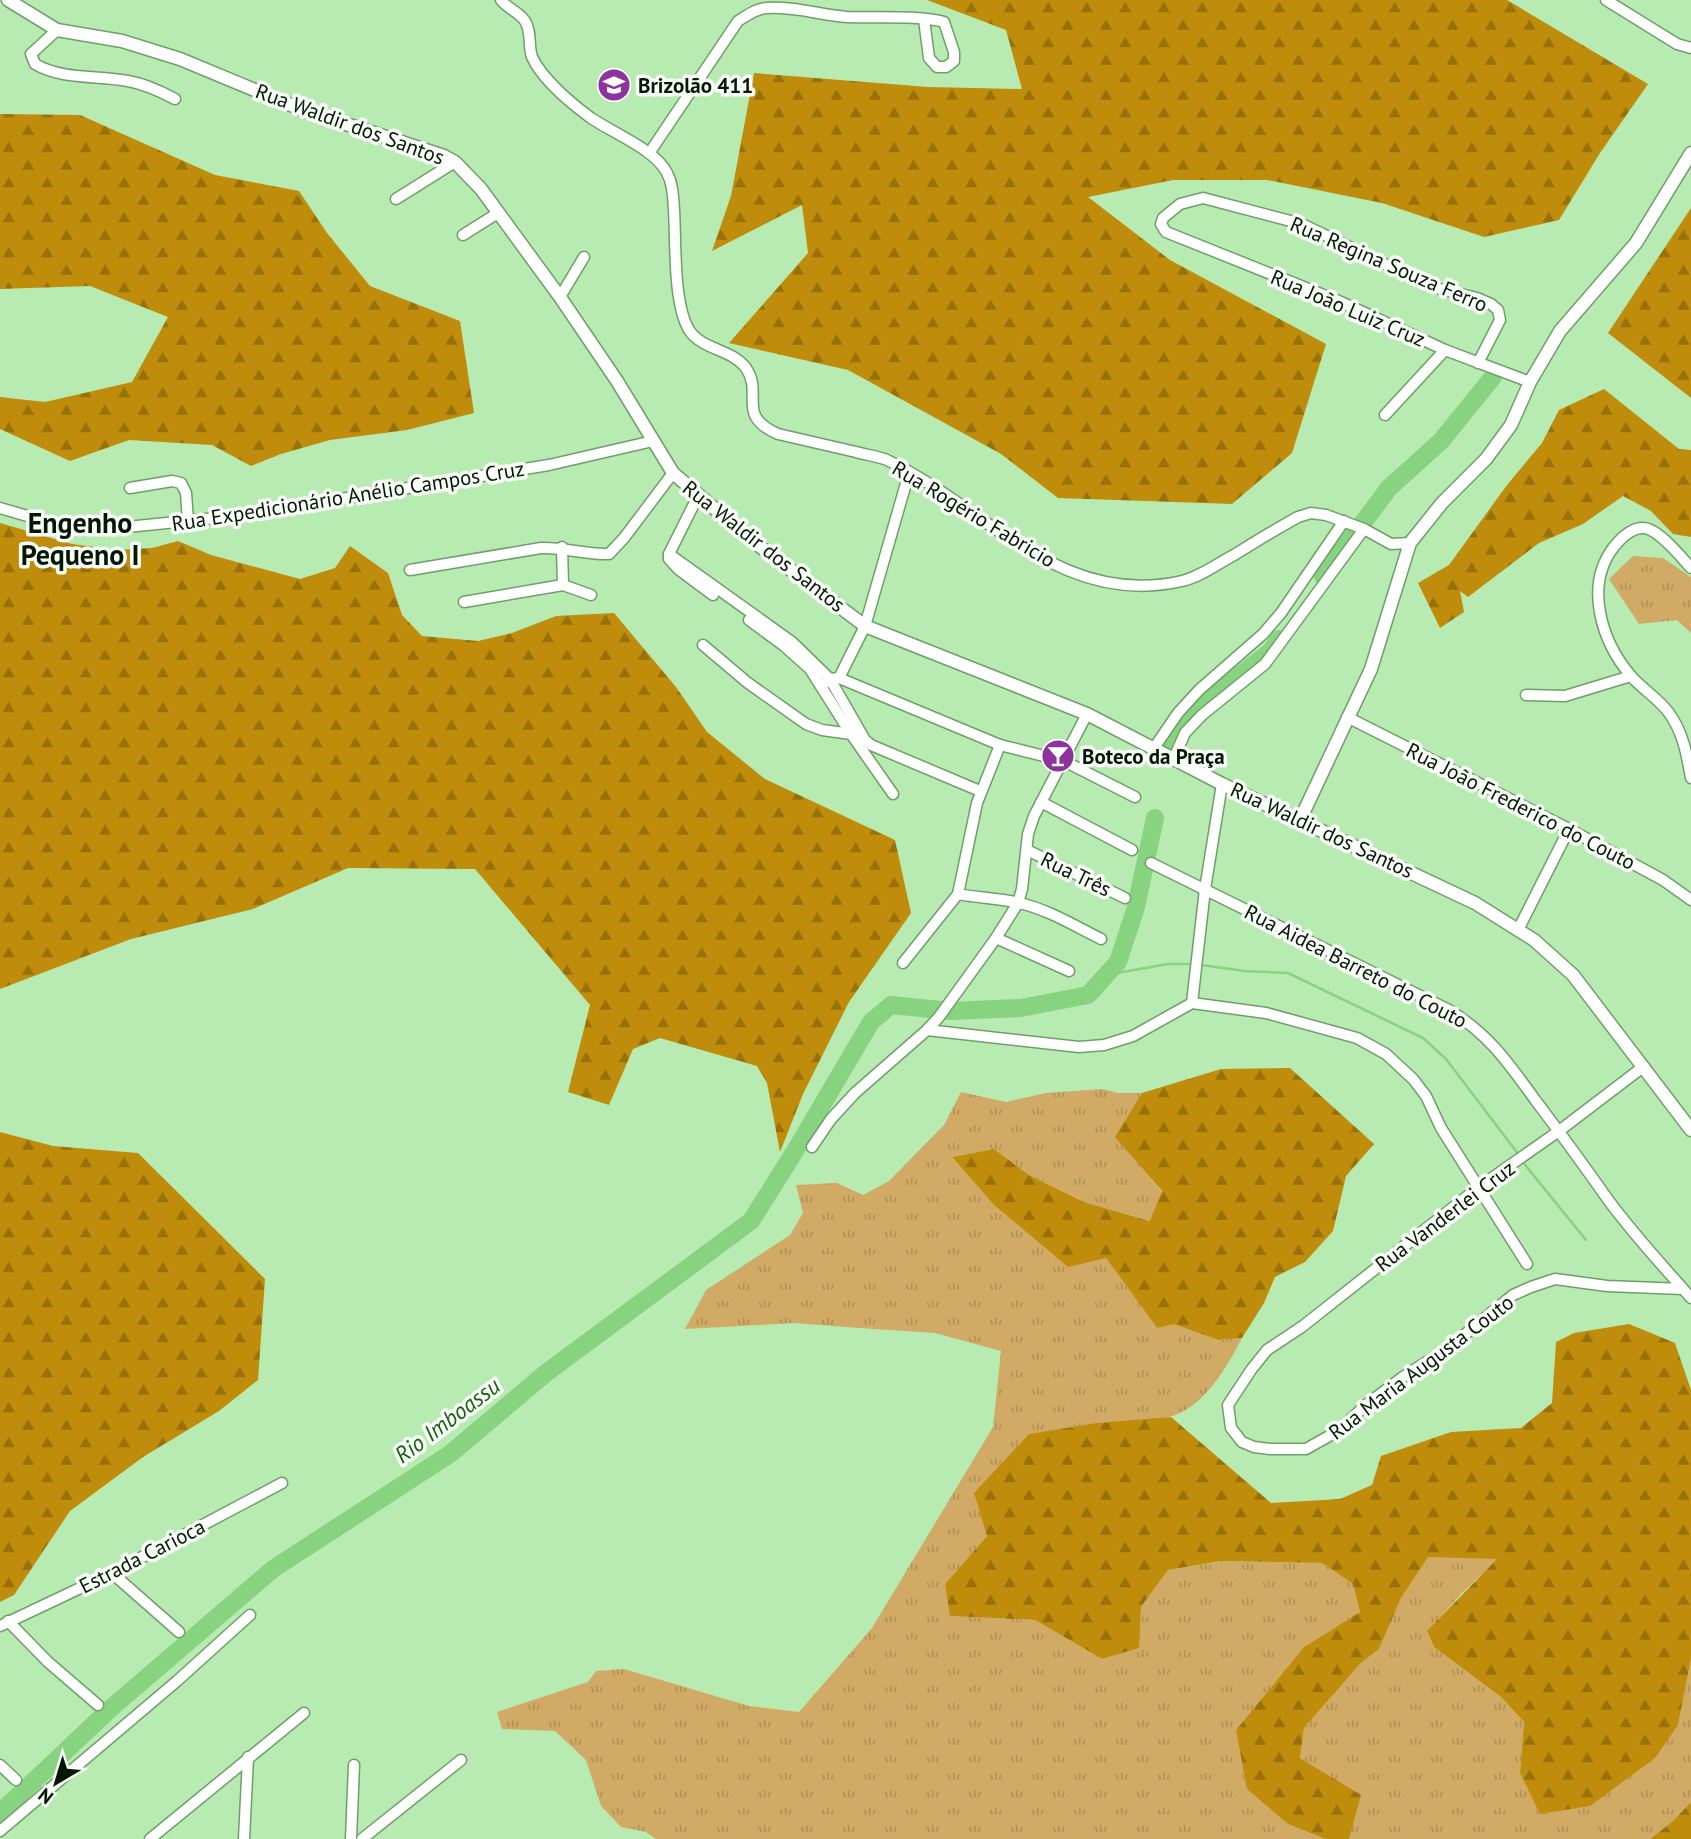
<svg xmlns="http://www.w3.org/2000/svg" width="1691" height="1839" viewBox="0 0 1691 1839" font-family="'PT Sans',sans-serif">
<defs>
<pattern id="grass-tufts" width="24" height="20" patternUnits="userSpaceOnUse" patternTransform="scale(1.75)"><rect width="24" height="20" fill="#d1ab65"/><path d="M3 7l-1-3M5 7V3M7 7l1-3M15 17l-1-3M17 17v-4M19 17l1-3" fill="none" stroke="#b29256"/></pattern>
<pattern id="forest-firs" width="22" height="20" patternUnits="userSpaceOnUse" patternTransform="scale(1.75)"><rect width="22" height="20" fill="#bf8c0c"/><path d="M5 1l3.5 6h-7zM16 11l3.5 6h-7z" fill="#99710a"/></pattern>
</defs>
<rect width="100%" height="100%" fill="#b8ebb1"/>
<!-- grass -->
<g fill="url(#grass-tufts)">
<path d="M 1633,556 L 1663,558 L 1691,577 L 1691,633 L 1677,620 L 1639,624 L 1609,579 Z"/>
<path d="M 1102,1089 L 1118,1093 L 1142,1093 L 1116,1137 L 1162,1192 L 1151,1221 L 1084,1202 L 1029,1175 L 994,1149 L 952,1157 L 993,1204 L 1106,1258 L 1157,1328 L 1173,1323 L 1218,1340 L 1242,1338 C 1227,1367 1204,1408 1169,1417 C 1147,1422 1120,1421 1097,1423 L 987,1536 L 945,1584 L 951,1616 L 1035,1620 L 1102,1659 L 1138,1648 L 1141,1607 L 1168,1570 L 1221,1561 L 1322,1563 L 1353,1584 L 1360,1612 L 1304,1647 L 1236,1730 L 1288,1824 L 1325,1839 L 656,1839 L 646,1832 L 621,1827 L 601,1806 L 586,1760 L 555,1731 L 502,1729 L 497,1712 L 588,1682 L 596,1671 L 624,1669 L 749,1706 L 799,1712 L 872,1628 L 993,1427 L 1001,1351 L 935,1333 L 873,1329 L 794,1323 L 685,1329 L 706,1290 L 790,1235 L 803,1213 L 796,1185 L 837,1183 L 863,1195 L 889,1181 L 944,1125 L 961,1092 L 1006,1102 L 1046,1093 Z"/>
<path d="M 1428,1556 L 1498,1559 L 1461,1594 L 1427,1632 L 1434,1647 L 1501,1697 L 1524,1722 L 1520,1772 L 1678,1725 L 1691,1659 L 1691,1802 L 1673,1821 L 1650,1839 L 1349,1839 L 1360,1795 L 1300,1758 L 1304,1728 L 1360,1664 L 1379,1649 L 1401,1598 Z"/>
</g>
<!-- forest -->
<g fill="url(#forest-firs)">
<path d="M 927,0 L 1507,0 L 1648,84 L 1600,153 L 1559,220 L 1484,237 L 1382,203 L 1267,180 L 1173,180 L 1088,197 L 1170,260 L 1326,344 L 1292,453 L 1232,504 L 1058,498 L 1001,454 L 848,370 L 729,343 L 808,253 L 802,205 L 712,251 L 731,196 L 754,73 L 928,87 L 1022,89 L 1006,30 Z"/>
<path d="M 0,114 L 80,115 L 215,175 L 299,191 L 327,233 L 370,286 L 460,321 L 474,413 L 407,430 L 330,440 L 281,454 L 251,466 L 212,445 L 129,440 L 70,461 L 0,429 L 0,397 L 45,402 L 132,382 L 168,317 L 90,286 L 0,289 Z"/>
<path d="M 1691,208 L 1691,398 L 1608,333 Z"/>
<path d="M 1604,389 L 1679,449 L 1691,450 L 1691,537 L 1673,534 L 1651,511 L 1623,496 L 1583,524 L 1539,543 L 1468,597 L 1460,591 L 1464,612 L 1440,628 L 1418,583 L 1449,565 L 1507,485 L 1542,443 L 1559,410 Z"/>
<path d="M 0,523 L 72,544 L 117,550 L 152,548 L 178,541 L 211,555 L 300,579 L 335,568 L 350,546 L 388,573 L 402,615 L 422,636 L 478,641 L 512,633 L 556,616 L 614,613 L 676,687 L 707,732 L 765,779 L 895,840 L 911,913 L 849,1002 L 803,1094 L 780,1152 L 767,1083 L 757,1066 L 660,1038 L 633,1049 L 609,1105 L 568,1092 L 590,1005 L 475,869 L 348,868 L 253,909 L 131,939 L 0,989 Z"/>
<path d="M 1290,1068 L 1374,1144 L 1346,1176 L 1333,1231 L 1305,1262 L 1275,1277 L 1264,1303 L 1242,1338 L 1218,1340 L 1174,1324 L 1157,1328 L 1106,1258 L 1068,1267 L 993,1204 L 952,1157 L 994,1149 L 1029,1175 L 1084,1202 L 1150,1221 L 1162,1191 L 1115,1137 L 1142,1093 L 1221,1069 Z"/>
<path d="M 0,1132 L 53,1146 L 138,1153 L 265,1279 L 258,1380 L 219,1411 L 143,1457 L 70,1511 L 14,1595 L 0,1602 Z"/>
<path d="M 1629,1324 L 1675,1343 L 1691,1390 L 1691,1659 L 1678,1725 L 1655,1758 L 1590,1806 L 1540,1814 L 1520,1773 L 1524,1722 L 1501,1697 L 1434,1647 L 1427,1631 L 1497,1559 L 1428,1557 L 1401,1598 L 1379,1649 L 1360,1664 L 1304,1728 L 1300,1758 L 1361,1795 L 1349,1839 L 1325,1839 L 1288,1824 L 1247,1789 L 1236,1730 L 1304,1647 L 1360,1612 L 1353,1584 L 1322,1563 L 1221,1561 L 1168,1570 L 1141,1607 L 1139,1648 L 1102,1659 L 1035,1620 L 950,1616 L 945,1584 L 987,1536 L 974,1493 L 1029,1434 L 1097,1423 L 1171,1417 L 1271,1503 L 1340,1499 L 1372,1485 L 1381,1456 L 1451,1432 L 1521,1428 L 1552,1403 L 1556,1342 L 1574,1333 Z"/>
<path d="M 1691,1802 L 1691,1839 L 1650,1839 L 1673,1821 Z"/>
</g>
<g fill="none" stroke-linecap="round" stroke-linejoin="round">
<!-- stream -->
<g stroke="#88d37f" stroke-width="2.5">
<path d="M 1201,965 L 1245,971 L 1288,973 L 1423,1038 L 1446,1059 L 1519,1155"/>
<path d="M 1106,975 L 1168,964 L 1195,964"/>
<path d="M 1522,1161 L 1586,1240"/>
</g>
<!-- river -->
<g stroke="#88d37f" stroke-width="18">
<path d="M 1323,576 L 1389,488 L 1441,441 L 1493,377"/>
<path d="M 1169,743 L 1217,693 L 1271,651 L 1279,639"/>
<path d="M 0,1813 L 110,1709 L 273,1569 L 450,1454 L 546,1373 L 751,1221 L 795,1151 L 871,1022 L 891,1005 L 951,1011 L 1021,1008 L 1088,995 L 1118,962 L 1136,907 L 1155,818"/>
</g>
<defs>
<g id="minor">
<path d="M 501,0 C 508,9 519,12 525,21 C 532,32 528,46 532,57 C 542,79 572,104 591,118 C 613,133 656,150 667,173 C 673,184 673,197 674,210 C 676,242 673,303 689,330 C 702,350 732,349 746,368 C 764,395 735,415 778,434 C 804,440 830,446 856,452 C 866,455 877,456 887,460 C 985,507 1061,609 1182,581 C 1200,577 1217,564 1234,555 C 1255,542 1276,529 1298,517 L 1311,513 L 1326,515 L 1364,529 L 1391,544 L 1410,543"/>
<path d="M 1606,0 L 1677,44 L 1691,48"/>
<path d="M 57,30 L 31,54 L 35,64 C 62,80 97,75 128,81 C 145,84 160,91 175,99"/>
<path d="M 650,152 L 738,21 C 748,15 755,9 767,8 C 794,6 820,15 847,17 C 873,18 922,15 944,22 L 954,52 L 954,61 L 946,67 L 937,67 L 929,58 L 924,19"/>
<path d="M 396,199 L 455,162"/>
<path d="M 463,235 L 498,213"/>
<path d="M 560,297 L 584,257"/>
<path d="M 1478,363 L 1500,320 L 1498,310 L 1491,304 L 1477,298 L 1432,287 L 1302,224 L 1203,198 L 1180,204 L 1163,218 L 1161,224 L 1166,232 L 1341,302 L 1445,350 L 1530,382"/>
<path d="M 1385,415 L 1445,350"/>
<path d="M 130,488 L 172,481 L 181,483 L 186,493 L 188,521"/>
<path d="M 698,496 L 669,554 L 669,559 L 678,569 L 713,595"/>
<path d="M 0,508 L 48,522 L 87,529 L 127,527 L 236,516 L 549,465 L 653,441"/>
<path d="M 562,547 L 563,585"/>
<path d="M 669,554 L 792,642 L 830,679 L 839,678 L 1000,745 L 1064,761 L 1135,797"/>
<path d="M 1691,568 C 1681,557 1658,528 1643,528 C 1631,528 1620,539 1613,548 C 1584,587 1602,642 1631,676 C 1642,689 1658,698 1669,713 C 1683,732 1687,755 1691,778"/>
<path d="M 410,570 L 541,548 C 564,547 586,555 609,554 L 624,538 L 673,473"/>
<path d="M 464,602 L 563,585 L 591,595"/>
<path d="M 749,620 L 783,645 L 810,669 L 851,734 L 893,794"/>
<path d="M 703,645 L 748,683 L 806,724 L 822,730 L 851,734"/>
<path d="M 839,678 L 865,626 L 909,473"/>
<path d="M 825,683 L 830,679 L 865,740 L 871,745 L 980,791"/>
<path d="M 1526,695 L 1565,696 L 1631,676"/>
<path d="M 1347,717 L 1569,829 L 1663,880 L 1691,900"/>
<path d="M 1154,748 L 1178,713 L 1199,690 L 1263,634 L 1281,613 L 1344,521"/>
<path d="M 1174,758 L 1185,733 L 1202,715 L 1265,664 L 1364,529"/>
<path d="M 1041,802 L 1132,850"/>
<path d="M 1027,850 L 1125,898"/>
<path d="M 1151,863 L 1449,1010 C 1490,1035 1509,1064 1536,1101 C 1561,1134 1585,1167 1609,1201 C 1634,1235 1663,1266 1691,1298"/>
<path d="M 958,894 C 978,898 999,898 1019,903 C 1047,909 1075,926 1101,939"/>
<path d="M 1518,930 L 1569,829"/>
<path d="M 996,938 L 1069,971"/>
<path d="M 903,963 L 958,894 L 977,803 L 1000,745"/>
<path d="M 1192,1003 L 1205,889 L 1222,784"/>
<path d="M 927,1030 L 1079,1047 L 1104,1045 L 1133,1036 L 1192,1003 L 1266,1013 L 1357,1038 L 1386,1054 L 1413,1079 L 1426,1096 L 1441,1128 L 1527,1264"/>
<path d="M 1643,1067 L 1559,1131 L 1479,1187 L 1303,1326 L 1267,1350 L 1251,1370 L 1228,1405 L 1231,1428 L 1242,1442 L 1254,1447 L 1270,1449 L 1306,1449 L 1338,1431 L 1366,1405 L 1403,1377 L 1447,1349 L 1513,1295 L 1531,1287 L 1555,1279 L 1607,1286 L 1683,1289"/>
<path d="M 812,1147 L 831,1119 L 855,1093 L 927,1030 L 939,1017 L 996,938 L 1018,903 L 1022,889 L 1028,834 L 1034,816 L 1087,714"/>
<path d="M 112,1573 L 179,1632"/>
<path d="M 8,1621 L 48,1662 L 98,1705"/>
<path d="M 0,1626 L 112,1573 L 282,1483"/>
<path d="M 0,1765 L 16,1780"/>
<path d="M 0,1831 L 177,1681 L 250,1615"/>
<path d="M 150,1839 L 304,1713"/>
<path d="M 244,1839 L 248,1757"/>
<path d="M 351,1839 L 354,1765"/>
<path d="M 362,1839 L 461,1760"/>
</g>
<g id="tertiary">
<path d="M 8,0 L 57,30 L 122,41 L 180,59 L 303,110 L 444,156 L 455,162 L 481,189 L 560,297 L 617,381 L 673,473 L 750,539 L 865,626 L 1087,714 L 1222,784 L 1475,903 L 1534,940 L 1573,975 L 1691,1130"/>
<path d="M 1300,820 L 1371,669 L 1410,543 L 1442,503 L 1486,459 L 1511,425 L 1530,382 L 1560,331 L 1636,243 L 1691,153"/>
</g>
</defs>
<!-- minor casing -->
<use href="#minor" stroke="#6f9f69" stroke-width="13"/>
<!-- tertiary casing -->
<use href="#tertiary" stroke="#6f9f69" stroke-width="15"/>
<!-- minor -->
<use href="#minor" stroke="#fff" stroke-width="10"/>
<!-- tertiary -->
<use href="#tertiary" stroke="#fff" stroke-width="12"/>
</g>
<!-- icons -->
<defs>
<symbol id="school-disc" viewBox="-11 -11 22 22"><circle r="9.5" fill="#8e329d" stroke="#f8fdf8"/><path d="M0-5L7-2L0 1L-7-2ZM-4 1L0 2.5L4 1V4Q0 6-4 4Z" fill="#fff"/></symbol>
<symbol id="bar-disc" viewBox="-11 -11 22 22"><circle r="9.5" fill="#8e329d" stroke="#f8fdf8"/><path d="M-6-5H6L.8 .8V4.5H3.5V6h-7V4.5H-.8V.8Z" fill="#fff"/></symbol>
</defs>
<g fill-rule="evenodd">
<use href="#school-disc" x="595" y="66" width="38" height="38"/>
<use href="#bar-disc" x="1039" y="737" width="38" height="38"/>
</g>
<g text-anchor="middle" dominant-baseline="central" stroke-width="7" stroke-linejoin="round" paint-order="stroke">
<!-- poi labels -->
<g font-size="21" font-weight="bold" fill="#061805" stroke="#f8fdf8" text-anchor="start">
<text x="638" y="85">Brizolão 411</text>
<text x="1082" y="756">Boteco da Praça</text>
</g>
<!-- street labels -->
<g font-size="21" fill="#061805" stroke="#f8fdf8">
<text transform="translate(350 124) rotate(20)">Rua Waldir dos Santos</text>
<text transform="translate(1389 264) rotate(23)">Rua Regina Souza Ferro</text>
<text transform="translate(1348 308) rotate(23)">Rua João Luiz Cruz</text>
<text transform="translate(348 496) rotate(-9)">Rua Expedicionário Anélio Campos Cruz</text>
<text transform="translate(974 514) rotate(31)">Rua Rogério Fabricio</text>
<text transform="translate(764 546) rotate(38)">Rua Waldir dos Santos</text>
<text transform="translate(1521 806) rotate(27)">Rua João Frederico do Couto</text>
<text transform="translate(1322 830) rotate(25)">Rua Waldir dos Santos</text>
<text transform="translate(1076 874) rotate(26)">Rua Três</text>
<text transform="translate(1356 966) rotate(27)">Rua Aidea Barreto do Couto</text>
<text transform="translate(1445 1216) rotate(-37)">Rua Vanderlei Cruz</text>
<text transform="translate(1421 1367) rotate(-37)">Rua Maria Augusta Couto</text>
<text transform="translate(142 1556) rotate(-27)">Estrada Carioca</text>
</g>
<!-- water labels -->
<g font-size="23" font-style="italic" fill="#16600e" stroke="#f8fdf8">
<text transform="translate(447 1420) rotate(-37)">Rio Imboassu</text>
</g>
<!-- district labels -->
<g font-size="28" font-weight="bold" fill="#061805" stroke="#f8fdf8">
<text x="80" y="522">Engenho<tspan x="80" dy="32">Pequeno I</tspan></text>
</g>
</g>
<!-- north arrow -->
<g transform="translate(56 1783) rotate(218)" stroke="#f8fdf8" stroke-width="5" paint-order="stroke">
<path d="M0-5L12 26L0 18L-12 26Z" fill="#061805"/>
<text y="-10" font-size="19" font-weight="bold" text-anchor="middle" fill="#061805">N</text>
</g>
</svg>
